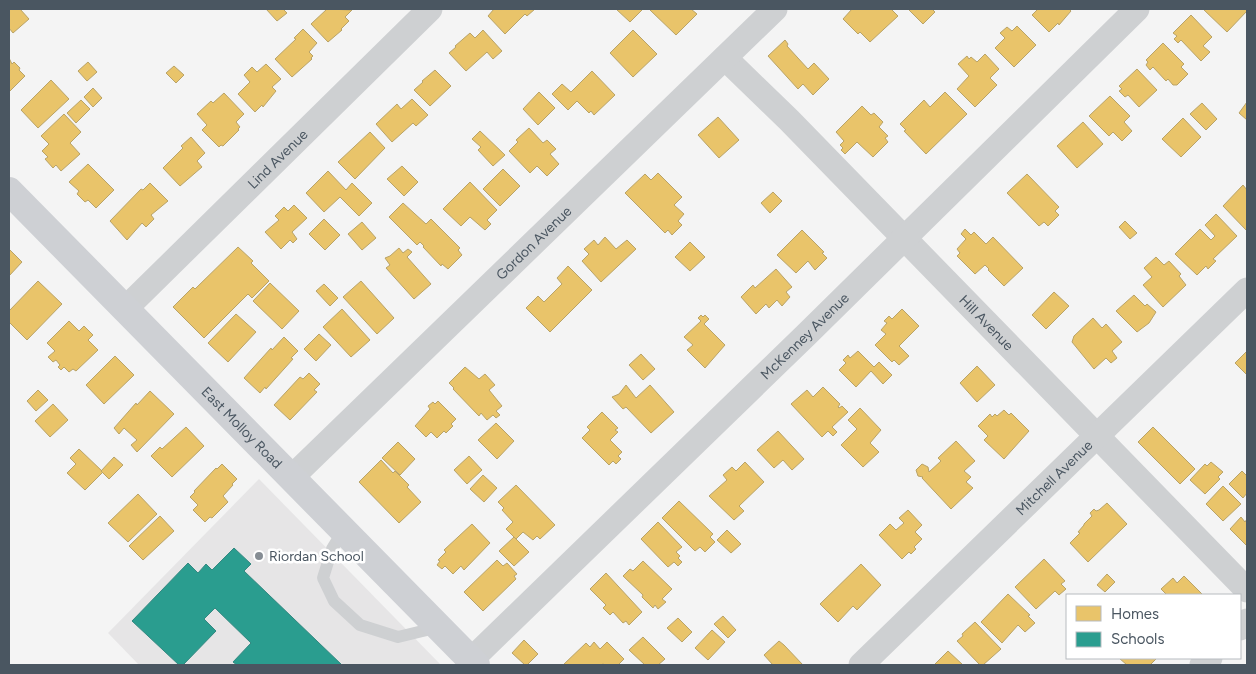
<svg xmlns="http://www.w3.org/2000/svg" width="1256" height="674" viewBox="0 0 1256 674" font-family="Figtree,sans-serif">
<rect width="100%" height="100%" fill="#f4f4f4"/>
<!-- education -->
<path fill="#e6e5e6" d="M 259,479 L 441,665 L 139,665 L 108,633 Z"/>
<!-- homes -->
<g fill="#e9c46a" stroke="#b9a367">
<path d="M 9,9 L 20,9 L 29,19 L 13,33 L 9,28 Z"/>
<path d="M 266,9 L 283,9 L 287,13 L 277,21 Z"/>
<path d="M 327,9 L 352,10 L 345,17 L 349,21 L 341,29 L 342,30 L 328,42 L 311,24 Z"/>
<path d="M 494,9 L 535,9 L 527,16 L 525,14 L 505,34 L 488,16 Z"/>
<path d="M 616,9 L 643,9 L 630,22 Z"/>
<path d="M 651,9 L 691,9 L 697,14 L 676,35 L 650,10 Z"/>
<path d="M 852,9 L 891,9 L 898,16 L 870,42 L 860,32 L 858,34 L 843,19 Z"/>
<path d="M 908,9 L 935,9 L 933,10 L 935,12 L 923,24 Z"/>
<path d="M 1038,9 L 1069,9 L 1071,11 L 1059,25 L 1058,23 L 1049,32 L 1032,15 Z"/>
<path d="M 1203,9 L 1247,9 L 1247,11 L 1227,32 Z"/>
<path d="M 1191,15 L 1212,37 L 1203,46 L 1210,52 L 1201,61 L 1181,40 L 1178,43 L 1174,39 L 1177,36 L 1173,33 Z"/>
<path d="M 1017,26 L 1036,45 L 1014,67 L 995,48 L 1005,38 L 1000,33 L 1007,27 L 1012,31 Z"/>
<path d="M 303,29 L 317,43 L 309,52 L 313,56 L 311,58 L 312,59 L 292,77 L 275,59 L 296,39 L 294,38 Z"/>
<path d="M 483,30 L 502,51 L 493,59 L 487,52 L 466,71 L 449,53 L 456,47 L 455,46 L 470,33 L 475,38 Z"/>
<path d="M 633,30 L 657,54 L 633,77 L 610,53 Z"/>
<path d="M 785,40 L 788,44 L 787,46 L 808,69 L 814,63 L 829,79 L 813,95 L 803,84 L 798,89 L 768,56 Z"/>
<path d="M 1163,43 L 1184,64 L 1181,67 L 1188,74 L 1177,85 L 1173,85 L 1168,79 L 1166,81 L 1153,67 L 1150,70 L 1146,65 L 1148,62 L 1146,60 Z"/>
<path d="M 985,54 L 999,69 L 990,78 L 997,85 L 975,107 L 957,89 L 969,76 L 958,64 L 967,56 L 969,59 L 971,57 L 977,62 Z"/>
<path d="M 9,58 L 12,64 L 14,62 L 20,68 L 19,70 L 25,76 L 9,92 Z"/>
<path d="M 88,62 L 97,72 L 87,81 L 78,71 Z"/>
<path d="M 266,64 L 281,79 L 272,87 L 276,91 L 263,107 L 262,105 L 255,112 L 238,94 L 250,82 L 244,75 L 252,67 L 257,72 Z"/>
<path d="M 174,66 L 184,75 L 176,83 L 166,73 Z"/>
<path d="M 1137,69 L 1157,90 L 1139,107 L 1128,95 L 1125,97 L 1119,91 L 1122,89 L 1119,86 Z"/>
<path d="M 435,70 L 451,86 L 430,106 L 414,90 L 423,82 L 422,81 Z"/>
<path d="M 592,71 L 615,95 L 594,115 L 591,111 L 589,113 L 577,101 L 568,110 L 552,94 L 562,84 L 571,92 Z"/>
<path d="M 51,80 L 69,99 L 38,128 L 21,110 Z"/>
<path d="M 93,88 L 102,98 L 93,107 L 84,97 Z"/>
<path d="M 539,92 L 555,108 L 538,125 L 523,109 Z"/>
<path d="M 945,92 L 967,114 L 926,154 L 904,131 L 906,130 L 900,124 L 924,100 L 930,107 Z"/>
<path d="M 224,93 L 244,114 L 236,122 L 240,127 L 238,129 L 239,130 L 223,146 L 221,145 L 219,147 L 202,130 L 207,125 L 197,114 L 211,101 L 213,103 Z"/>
<path d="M 1110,96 L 1130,116 L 1124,122 L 1132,131 L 1122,141 L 1113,132 L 1109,136 L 1089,116 Z"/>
<path d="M 412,99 L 428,115 L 416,126 L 413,123 L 392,142 L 376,124 L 397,104 L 401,109 Z"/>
<path d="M 81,100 L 90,109 L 76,123 L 67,113 Z"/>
<path d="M 1247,102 L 1247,120 L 1239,113 Z"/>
<path d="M 1202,103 L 1217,119 L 1206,130 L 1190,114 Z"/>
<path d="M 862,106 L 871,115 L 874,113 L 883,122 L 879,127 L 888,136 L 885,138 L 888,142 L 873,157 L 857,142 L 845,154 L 841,150 L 843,148 L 840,145 L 844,141 L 836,132 Z"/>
<path d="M 64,114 L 81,132 L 70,143 L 80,154 L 61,171 L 56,165 L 53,168 L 45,159 L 48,157 L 42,151 L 49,144 L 41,136 Z"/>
<path d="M 718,117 L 739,140 L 719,158 L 698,135 Z"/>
<path d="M 1183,118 L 1201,137 L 1181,157 L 1162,139 Z"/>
<path d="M 1083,122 L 1103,144 L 1077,168 L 1057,146 Z"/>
<path d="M 529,128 L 543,143 L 547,140 L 556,149 L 550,154 L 559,164 L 547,176 L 537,166 L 530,173 L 509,151 L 518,142 L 516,140 Z"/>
<path d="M 480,131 L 505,155 L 493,166 L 478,150 L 481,147 L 472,139 Z"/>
<path d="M 370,132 L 385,148 L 355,179 L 338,162 Z"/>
<path d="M 191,137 L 205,153 L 197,161 L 202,167 L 180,186 L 163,168 L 183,148 L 181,146 Z"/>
<path d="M 88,164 L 114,190 L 96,208 L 88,200 L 85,202 L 77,194 L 79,191 L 69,182 Z"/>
<path d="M 402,166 L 418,182 L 404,196 L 387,179 Z"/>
<path d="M 503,169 L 520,186 L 500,206 L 483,189 Z"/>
<path d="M 328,171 L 346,190 L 352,183 L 372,203 L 359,216 L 340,197 L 324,212 L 306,193 Z"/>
<path d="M 658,173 L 682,197 L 674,205 L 684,214 L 678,221 L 682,225 L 672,235 L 668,230 L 665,233 L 625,193 L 645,174 L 651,180 Z"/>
<path d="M 1027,174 L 1059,207 L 1055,211 L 1059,215 L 1048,226 L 1044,222 L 1039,226 L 1007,193 Z"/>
<path d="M 470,182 L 497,210 L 487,220 L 491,224 L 485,230 L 470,217 L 461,226 L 443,209 Z"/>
<path d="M 150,183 L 168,201 L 151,215 L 154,219 L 146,227 L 142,223 L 127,240 L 110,221 L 141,189 L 143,190 Z"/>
<path d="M 1243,185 L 1247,190 L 1247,231 L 1223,206 Z"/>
<path d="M 773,192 L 782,201 L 770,213 L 761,203 Z"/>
<path d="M 403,203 L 426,224 L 431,219 L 460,248 L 458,250 L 462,255 L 448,269 L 442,264 L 441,266 L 423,247 L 424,246 L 420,242 L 417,245 L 389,217 Z"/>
<path d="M 294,205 L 307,218 L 292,232 L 297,239 L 293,243 L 290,240 L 281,249 L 265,232 L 279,220 L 275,216 L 284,207 L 288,211 Z"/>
<path d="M 1216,214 L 1237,236 L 1213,259 L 1216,261 L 1208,269 L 1206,266 L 1197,275 L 1175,254 L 1200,229 L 1211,240 L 1215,236 L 1205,225 Z"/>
<path d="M 324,219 L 340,235 L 325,250 L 309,234 Z"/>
<path d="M 1125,221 L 1137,233 L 1130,239 L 1119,227 Z"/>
<path d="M 362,222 L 376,238 L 362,250 L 348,234 Z"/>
<path d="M 965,229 L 971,235 L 974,232 L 986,244 L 993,237 L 1023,268 L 1004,286 L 988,270 L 989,269 L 985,265 L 975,274 L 957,256 L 960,253 L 957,249 L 966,239 L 961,234 Z"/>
<path d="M 802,230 L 824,252 L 822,253 L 827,258 L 815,270 L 808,261 L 796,273 L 777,255 Z"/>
<path d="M 605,237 L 616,249 L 627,240 L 636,249 L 601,282 L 582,261 L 589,254 L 584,249 L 594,240 L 598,245 Z"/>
<path d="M 690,242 L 705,257 L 690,271 L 675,257 Z"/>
<path d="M 238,247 L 253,261 L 251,263 L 269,281 L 252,298 L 248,294 L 204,338 L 173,307 L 193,287 L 195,289 Z"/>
<path d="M 399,248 L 403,253 L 408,249 L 412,252 L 407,257 L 431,284 L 414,299 L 386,268 L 390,265 L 385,258 L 390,256 Z"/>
<path d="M 9,249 L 22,262 L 9,276 Z"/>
<path d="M 1156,257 L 1164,265 L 1169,261 L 1181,274 L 1179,276 L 1186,285 L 1163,307 L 1143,285 L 1152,277 L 1144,268 Z"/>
<path d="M 568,266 L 592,290 L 550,332 L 526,308 L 538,296 L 544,302 L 562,284 L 557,278 Z"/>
<path d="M 776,269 L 792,287 L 786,292 L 790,297 L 782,306 L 777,300 L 769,308 L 766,304 L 756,314 L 741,297 L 753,285 L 755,288 Z"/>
<path d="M 38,281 L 62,304 L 27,340 L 9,322 L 9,311 Z"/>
<path d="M 361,281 L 394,318 L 377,334 L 343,297 Z"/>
<path d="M 270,283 L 299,311 L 282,329 L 253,301 Z"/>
<path d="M 324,284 L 338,298 L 330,306 L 316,291 Z"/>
<path d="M 1054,292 L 1069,306 L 1046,329 L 1032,315 Z"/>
<path d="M 1134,295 L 1145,306 L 1147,304 L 1156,312 L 1149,323 L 1137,332 L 1116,311 Z"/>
<path d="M 342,309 L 370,340 L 351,357 L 323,327 Z"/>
<path d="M 902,309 L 919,326 L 899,346 L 909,356 L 899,365 L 894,360 L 892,362 L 875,345 L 886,334 L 881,330 L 887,323 L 884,321 L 889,316 L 892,319 Z"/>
<path d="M 236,314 L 256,332 L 228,362 L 208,343 Z"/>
<path d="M 701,315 L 703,317 L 705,315 L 709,319 L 704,324 L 725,345 L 705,368 L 687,350 L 693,345 L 684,337 L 701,321 L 698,318 Z"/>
<path d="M 1093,318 L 1102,328 L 1106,324 L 1122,342 L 1112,351 L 1117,358 L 1111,363 L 1106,358 L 1094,369 L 1072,342 L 1074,336 Z"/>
<path d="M 69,321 L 79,331 L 84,326 L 93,335 L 88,340 L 98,350 L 76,371 L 73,369 L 69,372 L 64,367 L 61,370 L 58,367 L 60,365 L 56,360 L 53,362 L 48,357 L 55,351 L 47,343 Z"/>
<path d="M 319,334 L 331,345 L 316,361 L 304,349 Z"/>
<path d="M 284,337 L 298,351 L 291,358 L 293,359 L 266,389 L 265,387 L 260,393 L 244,378 L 271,348 L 272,350 Z"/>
<path d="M 858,351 L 874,367 L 879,362 L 892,375 L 883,384 L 871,371 L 856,387 L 839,370 L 846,363 L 843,360 L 848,355 L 850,358 Z"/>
<path d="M 1247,351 L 1247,375 L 1235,363 Z"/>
<path d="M 641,354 L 655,369 L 643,380 L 629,365 Z"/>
<path d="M 115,356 L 134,375 L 104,404 L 86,385 Z"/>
<path d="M 977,366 L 995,385 L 977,402 L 960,383 Z"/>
<path d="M 465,367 L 479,379 L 485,374 L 495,385 L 489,390 L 502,406 L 496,411 L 500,415 L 496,418 L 493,415 L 487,420 L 481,413 L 479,416 L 453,389 L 454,388 L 449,383 Z"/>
<path d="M 309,373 L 320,384 L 314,390 L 317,392 L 290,420 L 274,405 L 300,377 L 303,379 Z"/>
<path d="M 626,385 L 636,398 L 650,385 L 674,412 L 651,433 L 626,407 L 623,409 L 612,397 L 619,394 Z"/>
<path d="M 823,387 L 840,404 L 838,407 L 839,408 L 842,406 L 848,412 L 832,427 L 837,432 L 833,436 L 828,431 L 822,437 L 791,404 L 807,390 L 813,397 Z"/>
<path d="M 38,390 L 48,400 L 36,411 L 27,401 Z"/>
<path d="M 150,391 L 174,414 L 137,452 L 131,445 L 137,440 L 124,428 L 119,434 L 114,428 L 136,403 L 137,405 Z"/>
<path d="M 438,401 L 456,419 L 451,424 L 453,426 L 446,433 L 444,431 L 437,438 L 431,432 L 426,437 L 415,426 L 430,409 L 428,406 L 433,402 L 435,404 Z"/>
<path d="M 53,404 L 68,420 L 50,437 L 35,421 Z"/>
<path d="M 860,408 L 881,430 L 870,443 L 879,452 L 863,467 L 841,445 L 857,429 L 848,420 Z"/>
<path d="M 1004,410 L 1009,415 L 1011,413 L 1029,431 L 1004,459 L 984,440 L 988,436 L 978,426 L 990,414 L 992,417 L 995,414 L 997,416 Z"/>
<path d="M 602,412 L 618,428 L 615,430 L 618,432 L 610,440 L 622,452 L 618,456 L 621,459 L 616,464 L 613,461 L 609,465 L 582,438 L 590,430 L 587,427 Z"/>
<path d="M 496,423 L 514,441 L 497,459 L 478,440 Z"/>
<path d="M 186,427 L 204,446 L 172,477 L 151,456 L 160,447 L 162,449 Z"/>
<path d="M 1153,427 L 1195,469 L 1180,484 L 1138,442 Z"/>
<path d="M 778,431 L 804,459 L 792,470 L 783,460 L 774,468 L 757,450 Z"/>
<path d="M 956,441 L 975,461 L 964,471 L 971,477 L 966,482 L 973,488 L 951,509 L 922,478 L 923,477 L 918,476 L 916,470 L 922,464 L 928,467 L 929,472 L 941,461 L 938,458 Z"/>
<path d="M 398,442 L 415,459 L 400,475 L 382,458 Z"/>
<path d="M 79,449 L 103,472 L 85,490 L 67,473 L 76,464 L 70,458 Z"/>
<path d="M 469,456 L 482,470 L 467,484 L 454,470 Z"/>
<path d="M 114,457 L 123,465 L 109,479 L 101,471 Z"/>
<path d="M 381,460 L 393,473 L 395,471 L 409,485 L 407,487 L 421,502 L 399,523 L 359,482 Z"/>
<path d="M 745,462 L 764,482 L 739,506 L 744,511 L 734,520 L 709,496 L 727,480 L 723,475 L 732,467 L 736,471 Z"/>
<path d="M 1211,462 L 1223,472 L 1218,477 L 1220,479 L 1205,494 L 1190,480 L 1205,464 L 1207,466 Z"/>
<path d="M 222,464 L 237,479 L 232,484 L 233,485 L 223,496 L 228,502 L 212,518 L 210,517 L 205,522 L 193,510 L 198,505 L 190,497 L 195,492 L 194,491 L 216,468 L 217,469 Z"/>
<path d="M 1242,471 L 1247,476 L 1247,493 L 1243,498 L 1229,484 Z"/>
<path d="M 483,475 L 497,488 L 484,502 L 470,489 Z"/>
<path d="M 516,485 L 555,525 L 540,539 L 537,536 L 533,540 L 523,532 L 516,539 L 506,529 L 513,522 L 502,510 L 504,508 L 498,502 Z"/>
<path d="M 1223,486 L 1241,504 L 1223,521 L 1206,504 Z"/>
<path d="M 138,494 L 157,514 L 128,542 L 108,523 Z"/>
<path d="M 679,501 L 713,534 L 710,537 L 715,542 L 705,552 L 700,547 L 695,551 L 662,518 Z"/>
<path d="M 1107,503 L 1127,524 L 1088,562 L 1070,543 L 1080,533 L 1078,532 L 1084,525 L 1084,524 L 1092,516 L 1090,513 L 1094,509 L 1096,511 L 1099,510 Z"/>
<path d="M 908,510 L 922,525 L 915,532 L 922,539 L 914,547 L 916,549 L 911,554 L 909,552 L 902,559 L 879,535 L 890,524 L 896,530 L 904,523 L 899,518 Z"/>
<path d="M 160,516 L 174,531 L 143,560 L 129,546 Z"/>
<path d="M 1241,517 L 1245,522 L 1247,519 L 1247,546 L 1230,529 Z"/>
<path d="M 658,522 L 682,547 L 676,552 L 680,556 L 678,558 L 682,562 L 678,566 L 674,562 L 668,567 L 641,539 Z"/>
<path d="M 472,524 L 490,543 L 464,570 L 461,566 L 453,574 L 445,566 L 442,569 L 437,565 L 440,561 L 438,560 L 446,552 L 444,550 Z"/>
<path d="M 727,530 L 741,544 L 731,553 L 717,540 Z"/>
<path d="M 514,537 L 529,552 L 514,566 L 499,551 Z"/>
<path d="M 1044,559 L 1065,581 L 1061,584 L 1066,589 L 1059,595 L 1055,591 L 1036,609 L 1015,587 Z"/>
<path d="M 497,560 L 503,566 L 507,563 L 517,574 L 514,576 L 516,579 L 483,611 L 464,592 Z"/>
<path d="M 643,561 L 672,589 L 662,599 L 666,602 L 658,609 L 655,605 L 653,608 L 642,597 L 643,595 L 623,576 L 630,569 L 633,571 Z"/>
<path d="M 861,564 L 881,585 L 857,610 L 853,606 L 838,622 L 820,604 Z"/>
<path d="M 606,573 L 642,612 L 629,625 L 626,621 L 623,623 L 613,612 L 610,615 L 603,608 L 606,605 L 590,589 Z"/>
<path d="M 1107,574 L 1115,582 L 1105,592 L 1097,585 Z"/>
<path d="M 1184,576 L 1203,595 L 1167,595 L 1161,589 L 1173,578 L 1177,583 Z"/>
<path d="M 1008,594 L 1030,615 L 1028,616 L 1035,623 L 1025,632 L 1018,625 L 1002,643 L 981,622 Z"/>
<path d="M 723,616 L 736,630 L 728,638 L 714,624 Z"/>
<path d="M 678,618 L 692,632 L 682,642 L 667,628 Z"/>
<path d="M 975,622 L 1001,649 L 983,665 L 980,665 L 957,641 L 963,636 L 962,634 Z"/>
<path d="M 712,630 L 725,642 L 708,660 L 695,648 Z"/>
<path d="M 643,637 L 665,659 L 658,665 L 645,665 L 629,650 Z"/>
<path d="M 524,640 L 538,654 L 527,665 L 525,665 L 512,653 Z"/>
<path d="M 779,641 L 784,645 L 803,665 L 773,665 L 764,655 Z"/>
<path d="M 594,642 L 600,649 L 607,642 L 624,659 L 618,665 L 605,665 L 603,664 L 601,665 L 563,665 L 586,643 L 590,647 Z"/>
<path d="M 948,651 L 963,665 L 934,665 Z"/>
<path d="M 1119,658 L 1157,658 L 1150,665 L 1127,665 Z"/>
</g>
<!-- schools -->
<path fill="#2a9d8f" stroke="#348881" d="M 234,548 L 251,564 L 244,571 L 342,665 L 237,665 L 233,662 L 251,643 L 215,608 L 204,619 L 216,631 L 183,665 L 179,665 L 132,621 L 188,563 L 198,573 L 206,564 L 212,570 Z"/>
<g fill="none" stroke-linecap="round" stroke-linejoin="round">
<!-- lane -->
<path stroke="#ced0d2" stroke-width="12" d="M 343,531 L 332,549 L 323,578 L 334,601 L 360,625 L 398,637 L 439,627"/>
<!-- street -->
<g stroke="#ced0d2" stroke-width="25">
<path id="s1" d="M 725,58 L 789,120 L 1247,590"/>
<path id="s2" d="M 125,309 L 430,9"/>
<path id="s3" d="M 291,478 L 775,9"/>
<path d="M 1240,628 L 1247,621"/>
<path id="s4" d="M 471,660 L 806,335 L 1137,9"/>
<path id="s5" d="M 861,665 L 1247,290"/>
<path d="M 1202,665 L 1210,658"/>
</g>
<!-- secondary -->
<path stroke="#ced0d4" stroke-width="28" id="s6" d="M 9,191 L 476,665"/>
</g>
<!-- markers -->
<circle fill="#868d94" stroke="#fff" stroke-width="2" cx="259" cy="556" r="5"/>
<g text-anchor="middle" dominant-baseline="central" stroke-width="5" stroke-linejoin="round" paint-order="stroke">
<!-- street labels -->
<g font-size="14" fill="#4a5661" stroke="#fff">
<text stroke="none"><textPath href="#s2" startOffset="214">Lind Avenue</textPath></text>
<text stroke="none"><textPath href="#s3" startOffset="338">Gordon Avenue</textPath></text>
<text stroke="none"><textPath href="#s1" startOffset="372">Hill Avenue</textPath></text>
<text stroke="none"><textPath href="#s4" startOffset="465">McKenney Avenue</textPath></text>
<text stroke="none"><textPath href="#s6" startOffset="332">East Molloy Road</textPath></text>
<text stroke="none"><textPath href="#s5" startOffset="269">Mitchell Avenue</textPath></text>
</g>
<!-- poi labels -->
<g font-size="14" fill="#4a5661" stroke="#fff" text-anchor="start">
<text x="269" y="556">Riordan School</text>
</g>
</g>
<!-- border -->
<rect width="1256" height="674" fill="none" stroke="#4a5661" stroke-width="20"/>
<!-- legend -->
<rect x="1066" y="594" width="175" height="65" fill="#ffffff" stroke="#b7bbc0"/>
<rect x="1076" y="606" width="25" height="15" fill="#e9c46a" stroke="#b7bbc0"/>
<text x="1111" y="619" font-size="15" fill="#4a5661">Homes</text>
<rect x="1076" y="632" width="25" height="15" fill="#2a9d8f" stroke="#b7bbc0"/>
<text x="1111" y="644" font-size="15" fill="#4a5661">Schools</text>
</svg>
